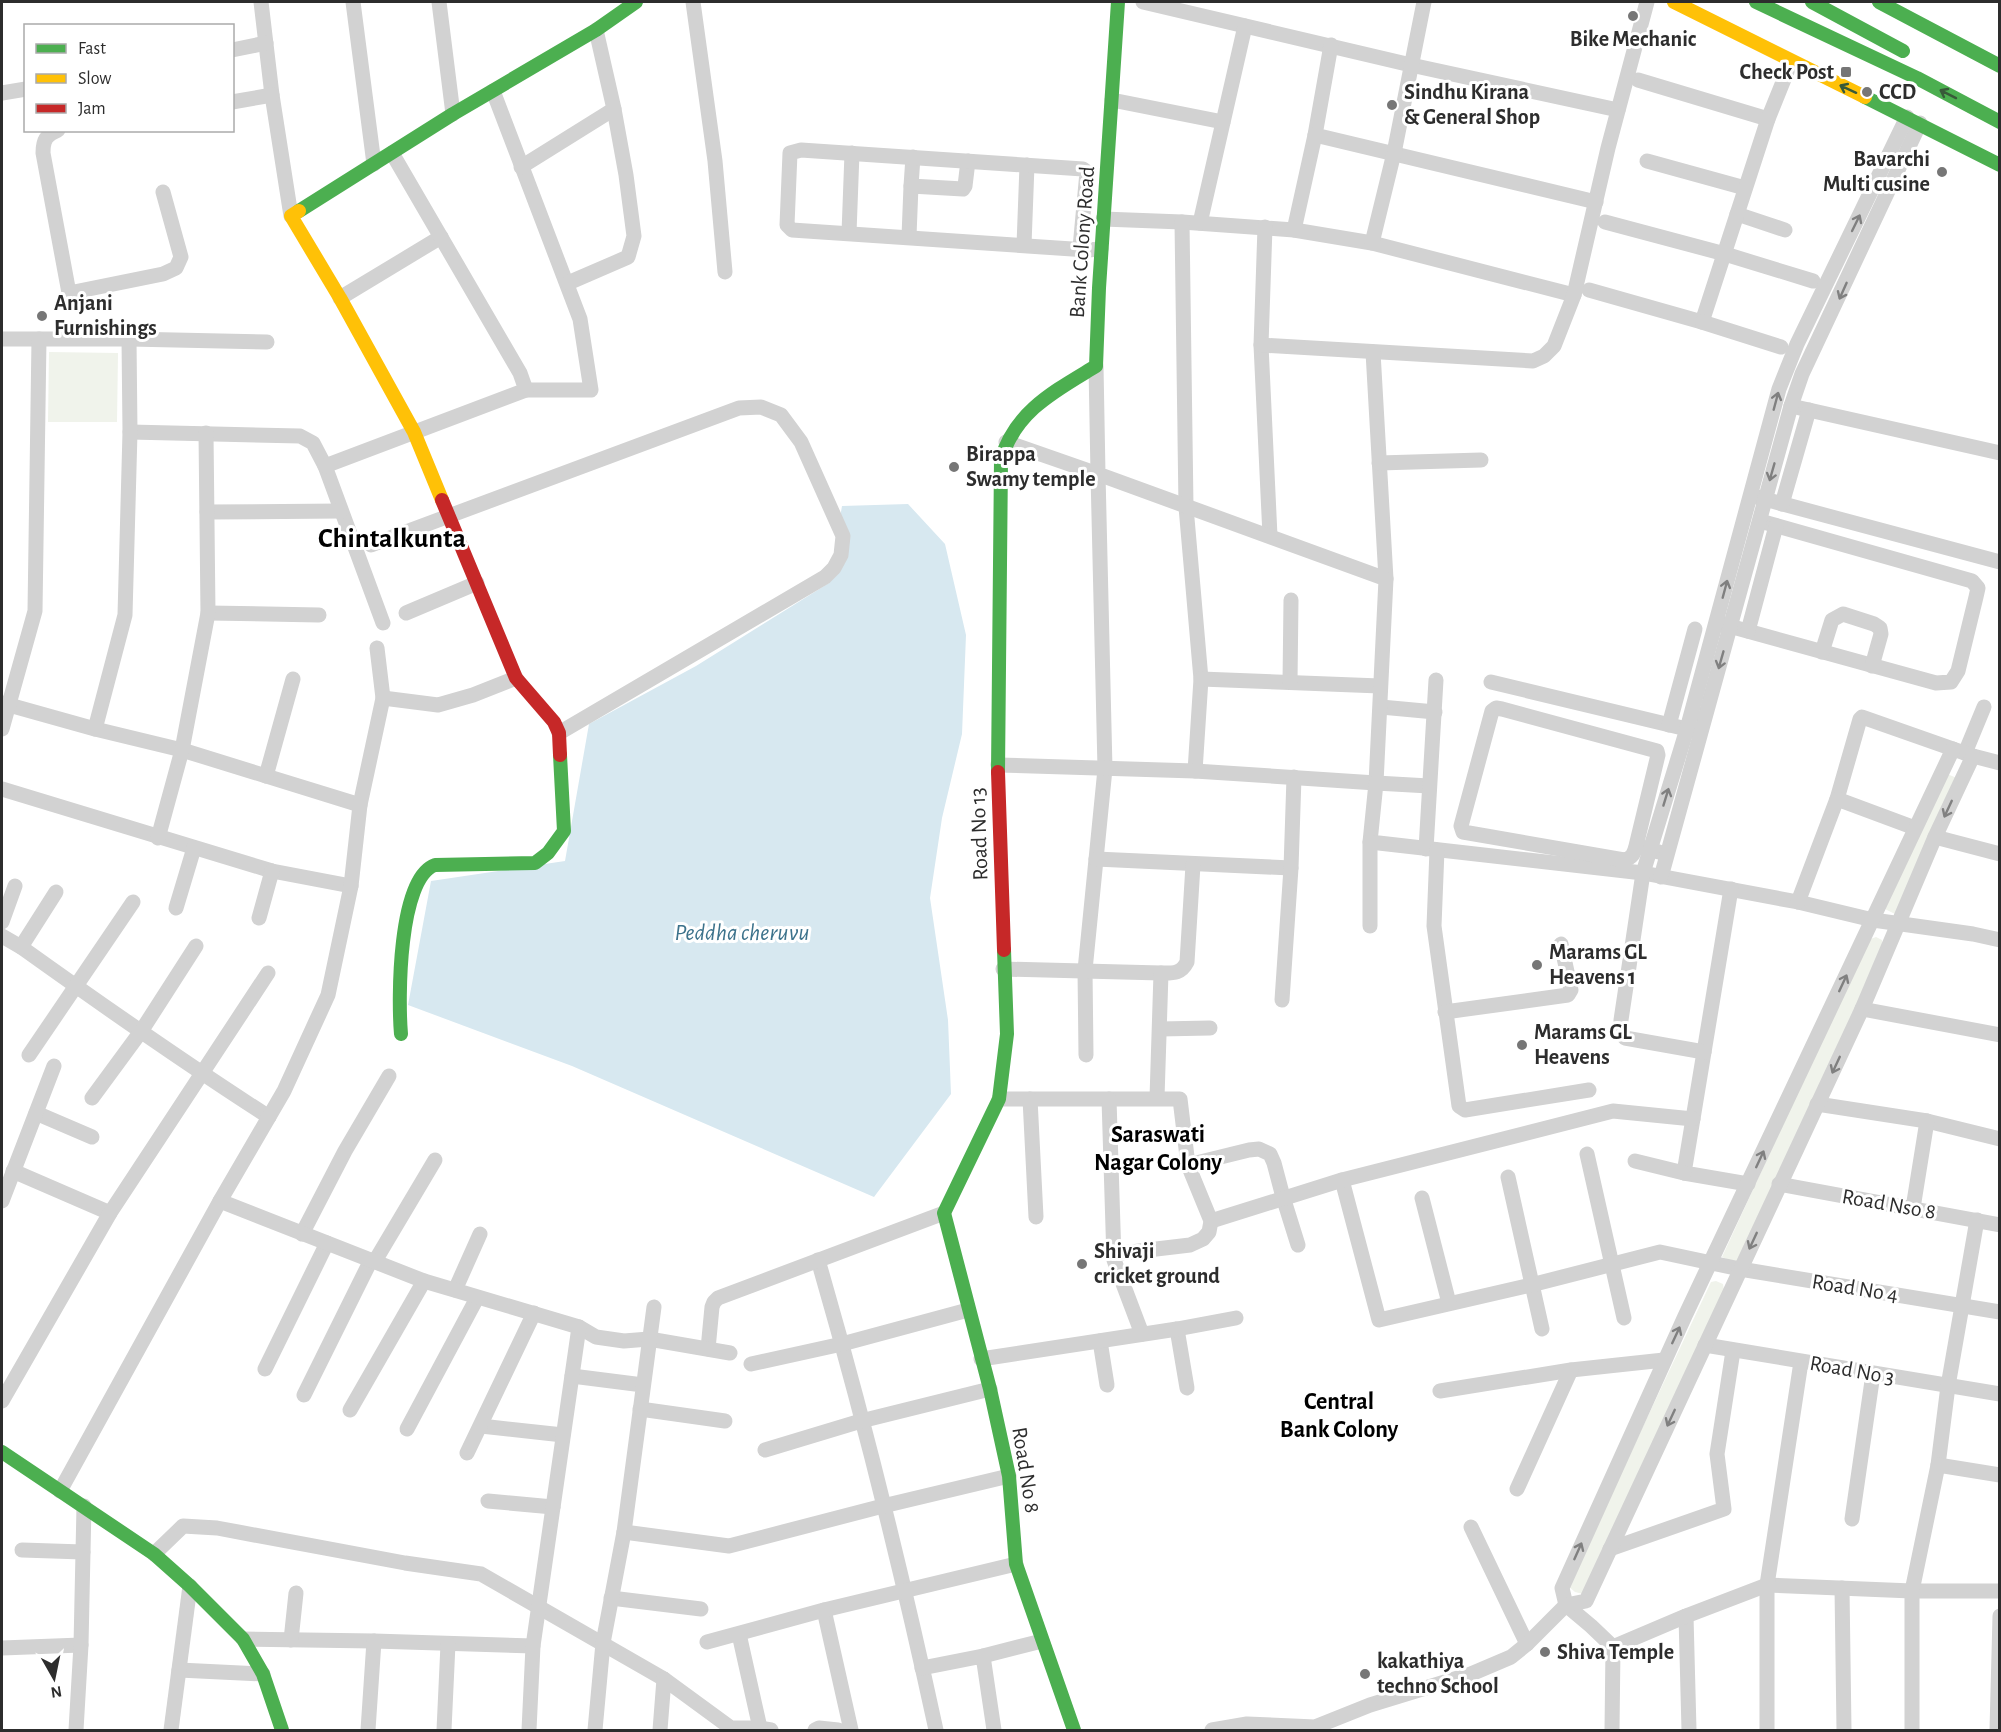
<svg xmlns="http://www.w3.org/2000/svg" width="2001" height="1732" viewBox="0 0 2001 1732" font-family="'Alegreya Sans',sans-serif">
<rect width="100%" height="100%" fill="#fff"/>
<!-- green -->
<g fill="#f0f3eb">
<path d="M 49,352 L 118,353 L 117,422 L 48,422 Z"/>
<path d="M 1947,774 L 1957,778 L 1895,914 L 1885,909 Z"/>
<path d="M 1876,937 L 1882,940 L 1883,948 L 1736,1263 L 1722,1257 L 1868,940 Z"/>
<path d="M 1716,1281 L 1723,1284 L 1724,1290 L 1583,1594 L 1575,1592 L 1568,1586 L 1711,1282 Z"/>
</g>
<!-- water -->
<path fill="#d7e8f0" d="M 908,504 L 945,544 L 966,635 L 962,734 L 942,818 L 930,898 L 948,1020 L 951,1094 L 874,1197 L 572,1066 L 408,1005 L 431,881 L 565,861 L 589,724 L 696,666 L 829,583 L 842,506 Z"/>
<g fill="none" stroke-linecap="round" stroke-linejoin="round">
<!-- street -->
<g stroke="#d2d2d2" stroke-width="15">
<path d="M 261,2 L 272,95 L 291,216"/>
<path d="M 353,2 L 374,164"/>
<path d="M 439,2 L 453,114"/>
<path d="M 693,2 L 715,161 L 725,272"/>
<path d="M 1143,2 L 1411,65 L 1618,110"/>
<path d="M 1331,45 L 1315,135 L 1596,202"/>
<path d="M 232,50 L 266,43"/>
<path d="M 1638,80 L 1768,119"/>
<path d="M 493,91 L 580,319 L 591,390 L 526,390"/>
<path d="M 2,93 L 26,89"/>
<path d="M 1112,100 L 1223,122"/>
<path d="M 232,102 L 272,95"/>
<path d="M 58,130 C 46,135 43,140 43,153 L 69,293 L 163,274 L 176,268 L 181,257 L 163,192"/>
<path d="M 913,157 L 911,186 L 963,189 L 965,186 L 968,161"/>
<path d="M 1647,161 L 1745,188"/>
<path d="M 521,167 L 614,109"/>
<path d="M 1737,214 L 1785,230"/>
<path d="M 1103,219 L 1182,222 L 1294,230 L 1372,243 L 1574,295"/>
<path d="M 1182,222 L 1186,507 L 1201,679 L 1195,771"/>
<path d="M 1605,222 L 1725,254 L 1813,281"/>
<path d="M 1200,223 L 1245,26"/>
<path d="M 1265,227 L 1261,345 L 1270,536"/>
<path d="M 1294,230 L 1315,135"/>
<path d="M 849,233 L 852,153"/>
<path d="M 909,236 L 911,186"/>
<path d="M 1372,243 L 1394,153 L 1424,2"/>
<path d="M 1024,245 L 1027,165"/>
<path d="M 1080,248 L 1087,172 L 1083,169 L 801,150 L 790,153 L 787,225 L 792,230 L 1087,250 L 1101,249"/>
<path d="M 568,283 L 628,257 L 634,236 L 626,175 L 614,109 L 596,30"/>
<path d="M 1589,290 L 1702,322 L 1768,119 L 1791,62"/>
<path d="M 340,298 L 441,237"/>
<path d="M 1702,322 L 1781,347"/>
<path d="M 2,339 L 129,339 L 267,342"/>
<path d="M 1261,345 L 1533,361 L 1544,356 L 1554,346 L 1574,295 L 1608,148 L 1647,2"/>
<path d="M 1373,352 L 1386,579"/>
<path d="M 1791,406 L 2000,453"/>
<path d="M 130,432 L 300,436 L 313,443 L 325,466 L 383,623"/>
<path d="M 1006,442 L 1098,474 L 1105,769 L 1085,970 L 1086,1055"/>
<path d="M 1379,463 L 1481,460"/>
<path d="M 325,466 L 526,390 L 520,373 L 392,153"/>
<path d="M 1757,497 L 2000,562"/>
<path d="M 1782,504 L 1809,410"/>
<path d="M 207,512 L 341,511"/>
<path d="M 371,545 L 739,408 L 761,407 L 781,415 L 801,442 L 843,536 L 841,555 L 834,568 L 825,577 L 559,733"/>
<path d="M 208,613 L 319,615"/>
<path d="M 406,613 L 477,583"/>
<path d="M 1722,624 L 1936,683 L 1951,682 L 1958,671 L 1976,597 L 1978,588 L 1972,581 L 1760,521"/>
<path d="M 1748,631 L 1776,526"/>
<path d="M 1822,652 L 1832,620 L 1843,614 L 1874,624 L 1880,628 L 1881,634 L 1872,666"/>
<path d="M 1201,679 L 1380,686"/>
<path d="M 1290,682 L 1291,600"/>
<path d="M 1491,682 L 1695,731"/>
<path d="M 383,698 L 438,705 L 473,695 L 516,678"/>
<path d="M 2,703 L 95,729 L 182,750 L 360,805"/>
<path d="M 1381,707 L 1435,712"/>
<path d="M 1669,725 L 1695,629"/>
<path d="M 2,729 L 35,611 L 39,339"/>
<path d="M 95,729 L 125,615 L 130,432 L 129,339"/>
<path d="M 1965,753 L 1984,707"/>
<path d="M 998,765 L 1195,771 L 1376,783 L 1386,579 L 1098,474 L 1096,366"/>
<path d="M 266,776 L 293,679"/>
<path d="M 1429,786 L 1376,783 L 1370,842 L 1643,873 L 1798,902 L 1873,920 L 1973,934 L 2000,940"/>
<path d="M 2,789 L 272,871 L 351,886"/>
<path d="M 1837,799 L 1860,719 L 1862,717 L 1973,756 L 2000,763"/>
<path d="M 1935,837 L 2000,854"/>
<path d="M 158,838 L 182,750 L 208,613 L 206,433"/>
<path d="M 1370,842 L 1370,926"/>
<path d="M 1636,846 L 1658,755 L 1657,751 L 1502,709 L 1496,708 L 1492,711 L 1461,826 L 1463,832 L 1624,860 C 1632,858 1634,854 1636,846 L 1659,852"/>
<path d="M 1426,849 L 1436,680"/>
<path d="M 1437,850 L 1434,926 L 1459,1106 L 1465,1110 L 1589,1090"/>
<path d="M 1096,859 L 1291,868"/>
<path d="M 1661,877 L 1791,406 L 1802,374 L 1920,123"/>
<path d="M 1731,889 L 1684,1173 L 1748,1184"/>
<path d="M 1798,902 L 1837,799 L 1915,828"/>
<path d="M 176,908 L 194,848"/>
<path d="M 259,918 L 272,871"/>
<path d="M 2,922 L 15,886"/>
<path d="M 2,936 L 21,947 C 102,1005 185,1063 269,1117"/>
<path d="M 21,947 L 56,892"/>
<path d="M 1003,969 L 1161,973"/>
<path d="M 1282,1000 L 1291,868 L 1294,777"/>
<path d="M 1862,1009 L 2000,1035"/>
<path d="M 1445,1012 L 1568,995 L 1571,990 L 1561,944"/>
<path d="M 1160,1029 L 1210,1028"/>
<path d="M 1704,1052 L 1625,1038 L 1621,1032 L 1621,1020 L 1643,873 L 1687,729 L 1779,389 L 1797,344 L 1907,117"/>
<path d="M 29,1055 L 133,902"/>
<path d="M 92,1098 L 142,1030 L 196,946"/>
<path d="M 1157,1098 L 1161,973 C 1173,973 1181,974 1187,962 L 1193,865"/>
<path d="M 999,1099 L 1180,1099 L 1188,1165 L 1211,1221 L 1209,1232 L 1203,1239 L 1190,1245 L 1114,1254"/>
<path d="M 1030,1099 L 1036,1217"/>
<path d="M 1109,1099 L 1114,1260 L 1142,1334"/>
<path d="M 1817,1104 L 1927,1121 L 2000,1139"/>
<path d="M 36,1113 L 92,1137"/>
<path d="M 1587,1154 L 1624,1318"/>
<path d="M 1635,1161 L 1684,1173"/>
<path d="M 1188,1165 L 1249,1150 L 1259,1149 L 1270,1154 L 1274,1163 L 1283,1197 L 1298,1245"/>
<path d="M 13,1171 L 110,1213"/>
<path d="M 1508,1177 L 1542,1329"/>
<path d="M 1342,1180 L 1379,1320 L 1531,1285 L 1660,1252 L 1740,1269 L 2000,1312"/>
<path d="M 1779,1184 L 2000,1225"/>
<path d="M 1422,1198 L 1449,1303"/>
<path d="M 2,1201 L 54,1066"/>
<path d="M 220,1201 L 284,1091 L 328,995 L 351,886 L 360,805 L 383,698 L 377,648"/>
<path d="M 1913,1208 L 1927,1121"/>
<path d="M 1211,1221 L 1342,1180 L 1613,1111 L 1693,1119"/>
<path d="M 302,1234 L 345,1151 L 389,1076"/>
<path d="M 818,1260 C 863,1415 902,1573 936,1730"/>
<path d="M 375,1261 L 435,1160"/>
<path d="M 455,1290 L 480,1234"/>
<path d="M 1177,1329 L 1187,1388"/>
<path d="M 1100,1341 L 1107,1385"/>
<path d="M 1705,1345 L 2000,1394"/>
<path d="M 708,1349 L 712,1307 L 714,1302 L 718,1298 L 944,1213"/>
<path d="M 981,1359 L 1177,1329 L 1236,1318"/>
<path d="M 751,1364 L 842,1344 L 968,1310"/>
<path d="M 265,1369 L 327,1243"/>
<path d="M 572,1376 L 643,1385"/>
<path d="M 1440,1391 L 1571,1370 L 1664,1360"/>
<path d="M 304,1395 L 371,1260"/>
<path d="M 2,1401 L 110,1213 L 268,973"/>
<path d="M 640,1409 L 725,1421"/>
<path d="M 350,1410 L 424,1281"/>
<path d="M 481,1426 L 563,1435"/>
<path d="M 407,1429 L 477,1298"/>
<path d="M 765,1450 L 861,1421 L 990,1389"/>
<path d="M 467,1453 L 534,1313"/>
<path d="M 1938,1465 L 1948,1386 L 1977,1220"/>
<path d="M 1517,1489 L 1571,1370"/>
<path d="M 60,1491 L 220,1201 L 424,1281 L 579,1327 L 596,1337 L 624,1341 L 649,1339 L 730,1353"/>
<path d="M 488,1501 L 553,1507"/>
<path d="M 1852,1519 L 1873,1374"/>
<path d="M 1471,1527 L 1527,1644"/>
<path d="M 624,1532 L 729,1546 L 883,1506 L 1009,1476"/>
<path d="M 1610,1549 L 1724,1509 L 1717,1454 L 1733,1351"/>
<path d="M 22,1550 L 83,1552"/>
<path d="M 154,1554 L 183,1526 L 217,1528 L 405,1563 L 481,1574 L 664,1679 L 731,1728 L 760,1728 L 771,1730"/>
<path d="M 1842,1588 L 1844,1730"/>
<path d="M 611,1598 L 701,1609"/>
<path d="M 824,1610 L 851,1730"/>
<path d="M 1686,1616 L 1689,1730"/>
<path d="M 739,1634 L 760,1728"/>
<path d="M 243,1639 L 374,1641 L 533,1646"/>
<path d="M 291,1640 L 296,1593"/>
<path d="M 707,1642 L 824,1610 L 1016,1564"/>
<path d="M 1613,1647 L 1591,1626 L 1566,1605 L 1562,1588 L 1685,1316 L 1953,749"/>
<path d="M 2,1648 L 81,1645"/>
<path d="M 983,1656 L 1042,1641"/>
<path d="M 922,1668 L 983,1656 L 994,1730"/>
<path d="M 179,1670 L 263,1674"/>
<path d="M 76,1730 L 81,1645 L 84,1506"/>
<path d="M 171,1730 L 190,1586"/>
<path d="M 368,1730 L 374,1641"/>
<path d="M 444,1730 L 448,1644"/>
<path d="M 529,1730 L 533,1646 L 579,1327"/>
<path d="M 595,1730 L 603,1643 L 624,1532 L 654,1307"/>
<path d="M 660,1730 L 664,1679"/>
<path d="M 815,1730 L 819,1728 L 838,1730"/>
<path d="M 1212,1730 L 1247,1724 L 1315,1727 L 1370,1705 L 1471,1674 L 1511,1657 L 1527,1644 L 1566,1605 L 1586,1601 L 1862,1009 L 1935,837 L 1973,756"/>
<path d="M 1612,1730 L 1613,1647 L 1686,1616 L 1767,1585 L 1912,1591 L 2000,1591"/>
<path d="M 1767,1730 L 1767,1585 L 1801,1362"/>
<path d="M 1912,1730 L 1912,1591 L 1938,1465 L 2000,1475"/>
<path d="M 1997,1730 L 2000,1616"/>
</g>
<!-- fast -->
<g stroke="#4caf50" stroke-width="14">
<path d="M 1756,2 L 1917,78 L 2000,122"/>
<path d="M 1812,2 L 1903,51"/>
<path d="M 1879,2 L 2000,66"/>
<path d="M 1865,97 L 2000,165"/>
<path d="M 299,211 L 453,114 L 596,30 L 636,2"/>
<path d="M 998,772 L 1001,460 C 1015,411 1055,391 1096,366 L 1099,288 L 1118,2"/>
<path d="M 1004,950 L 1007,1034 L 999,1099 L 944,1213 L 990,1389 L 1009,1476 L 1016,1564 L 1074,1730"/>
<path d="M 401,1034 C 398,1000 398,878 435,865 L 535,863 L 548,853 L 564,831 L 560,755"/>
<path d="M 2,1452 L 154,1554 L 190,1586 L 243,1639 L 263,1674 L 282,1730"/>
</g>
<!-- slow -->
<g stroke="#ffc107" stroke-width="14">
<path d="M 1674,2 L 1865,97"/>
<path d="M 299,211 L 291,216 L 340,298 L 414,432 L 442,500"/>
</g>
<!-- jam -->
<g stroke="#c62828" stroke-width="14">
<path d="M 442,500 L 516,678 L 554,722 L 559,733 L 560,755"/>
<path d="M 998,772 L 1004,950"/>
</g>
</g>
<!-- one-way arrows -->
<defs><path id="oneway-shaft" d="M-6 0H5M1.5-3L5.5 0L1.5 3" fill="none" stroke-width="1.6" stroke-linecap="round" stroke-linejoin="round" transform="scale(1.5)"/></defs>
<g stroke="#385a39">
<use href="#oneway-shaft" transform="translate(1848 89) rotate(-155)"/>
<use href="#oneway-shaft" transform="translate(1948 94) rotate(-153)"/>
</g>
<g stroke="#808080">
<use href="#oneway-shaft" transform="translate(1856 223) rotate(-64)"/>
<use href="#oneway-shaft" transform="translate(1843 291) rotate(114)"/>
<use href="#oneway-shaft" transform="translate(1776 401) rotate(-75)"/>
<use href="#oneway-shaft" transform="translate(1772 472) rotate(106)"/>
<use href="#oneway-shaft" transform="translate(1725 589) rotate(-75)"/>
<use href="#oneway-shaft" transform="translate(1721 660) rotate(106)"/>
<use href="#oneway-shaft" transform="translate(1666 797) rotate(-73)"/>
<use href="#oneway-shaft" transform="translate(1948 809) rotate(115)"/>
<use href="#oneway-shaft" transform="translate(1843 983) rotate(-65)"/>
<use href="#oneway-shaft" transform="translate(1836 1065) rotate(115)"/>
<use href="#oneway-shaft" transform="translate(1760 1159) rotate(-65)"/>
<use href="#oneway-shaft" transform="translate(1753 1241) rotate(115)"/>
<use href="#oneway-shaft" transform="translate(1676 1335) rotate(-65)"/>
<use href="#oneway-shaft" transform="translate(1671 1418) rotate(115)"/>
<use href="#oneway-shaft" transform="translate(1578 1551) rotate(-66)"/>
</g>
<!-- markers -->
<g fill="#767676" stroke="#fff" stroke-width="2">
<circle cx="1633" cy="16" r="6"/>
<rect x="1840" y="66" width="12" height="12" rx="3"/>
<circle cx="1867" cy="92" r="6"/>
<circle cx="1392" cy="105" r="6"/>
<circle cx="1942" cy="172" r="6"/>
<circle cx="42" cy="316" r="6"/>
<circle cx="954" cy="467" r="6"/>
<circle cx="1537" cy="965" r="6"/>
<circle cx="1522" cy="1045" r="6"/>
<circle cx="1082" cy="1264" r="6"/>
<circle cx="1545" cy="1652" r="6"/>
<circle cx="1365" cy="1674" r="6"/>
</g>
<g text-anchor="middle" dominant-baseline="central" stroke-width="6" stroke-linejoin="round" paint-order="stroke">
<!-- poi labels -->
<g font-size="22" font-weight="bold" fill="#2d2d2d" stroke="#fff" text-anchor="start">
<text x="1633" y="39" text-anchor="middle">Bike Mechanic</text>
<text x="1834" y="72" text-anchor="end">Check Post</text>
<text x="1404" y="92">Sindhu Kirana<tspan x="1404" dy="25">&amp; General Shop</tspan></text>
<text x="1879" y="92">CCD</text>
<text x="1930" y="159" text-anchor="end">Bavarchi<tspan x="1930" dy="25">Multi cusine</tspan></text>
<text x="54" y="303">Anjani<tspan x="54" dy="25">Furnishings</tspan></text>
<text x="966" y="454">Birappa<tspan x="966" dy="25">Swamy temple</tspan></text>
<text x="1549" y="952">Marams GL<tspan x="1549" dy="25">Heavens 1</tspan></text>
<text x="1534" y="1032">Marams GL<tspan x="1534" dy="25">Heavens</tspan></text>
<text x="1094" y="1251">Shivaji<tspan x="1094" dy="25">cricket ground</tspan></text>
<text x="1557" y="1652">Shiva Temple</text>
<text x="1377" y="1661">kakathiya<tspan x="1377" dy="25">techno School</tspan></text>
</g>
<!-- street labels -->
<g font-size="22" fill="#2d2d2d" stroke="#fff">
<text transform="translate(1082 242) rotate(-86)">Bank Colony Road</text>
<text transform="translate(979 834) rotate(-92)">Road No 13</text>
<text transform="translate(1889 1204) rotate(10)">Road Nso 8</text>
<text transform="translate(1855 1288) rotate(9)">Road No 4</text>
<text transform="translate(1852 1370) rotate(10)">Road No 3</text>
<text transform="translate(1026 1470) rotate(81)">Road No 8</text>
</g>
<!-- water labels -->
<g font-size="24" font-style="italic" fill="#3d738c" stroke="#fff">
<text x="742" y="933">Peddha cheruvu</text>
</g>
<!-- neighbourhood labels -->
<g font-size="24" font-weight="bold" fill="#000" stroke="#fff">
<text x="1158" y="1135">Saraswati<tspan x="1158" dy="28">Nagar Colony</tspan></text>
<text x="1339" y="1402">Central<tspan x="1339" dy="28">Bank Colony</tspan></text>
</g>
<!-- district labels -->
<g font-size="28" font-weight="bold" fill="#000" stroke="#fff">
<text x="392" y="539">Chintalkunta</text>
</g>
</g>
<!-- border -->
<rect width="2001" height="1732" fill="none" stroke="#2d2d2d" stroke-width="6"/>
<!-- legend -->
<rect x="24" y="24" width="210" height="108" fill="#ffffff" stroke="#ababab" stroke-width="1.5"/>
<rect x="36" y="44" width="30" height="9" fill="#4caf50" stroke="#ababab" stroke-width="1.5"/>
<text x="78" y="54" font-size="18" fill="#2d2d2d">Fast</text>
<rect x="36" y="74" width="30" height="9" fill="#ffc107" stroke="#ababab" stroke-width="1.5"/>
<text x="78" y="84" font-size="18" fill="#2d2d2d">Slow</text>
<rect x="36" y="104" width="30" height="9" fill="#c62828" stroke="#ababab" stroke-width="1.5"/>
<text x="78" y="114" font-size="18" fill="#2d2d2d">Jam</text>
<!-- north arrow -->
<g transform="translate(54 1678) rotate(171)" stroke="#ffffff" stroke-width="4.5" paint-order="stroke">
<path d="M0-4.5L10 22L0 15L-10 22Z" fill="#2d2d2d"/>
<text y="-9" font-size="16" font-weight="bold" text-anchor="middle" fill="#2d2d2d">N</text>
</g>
</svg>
